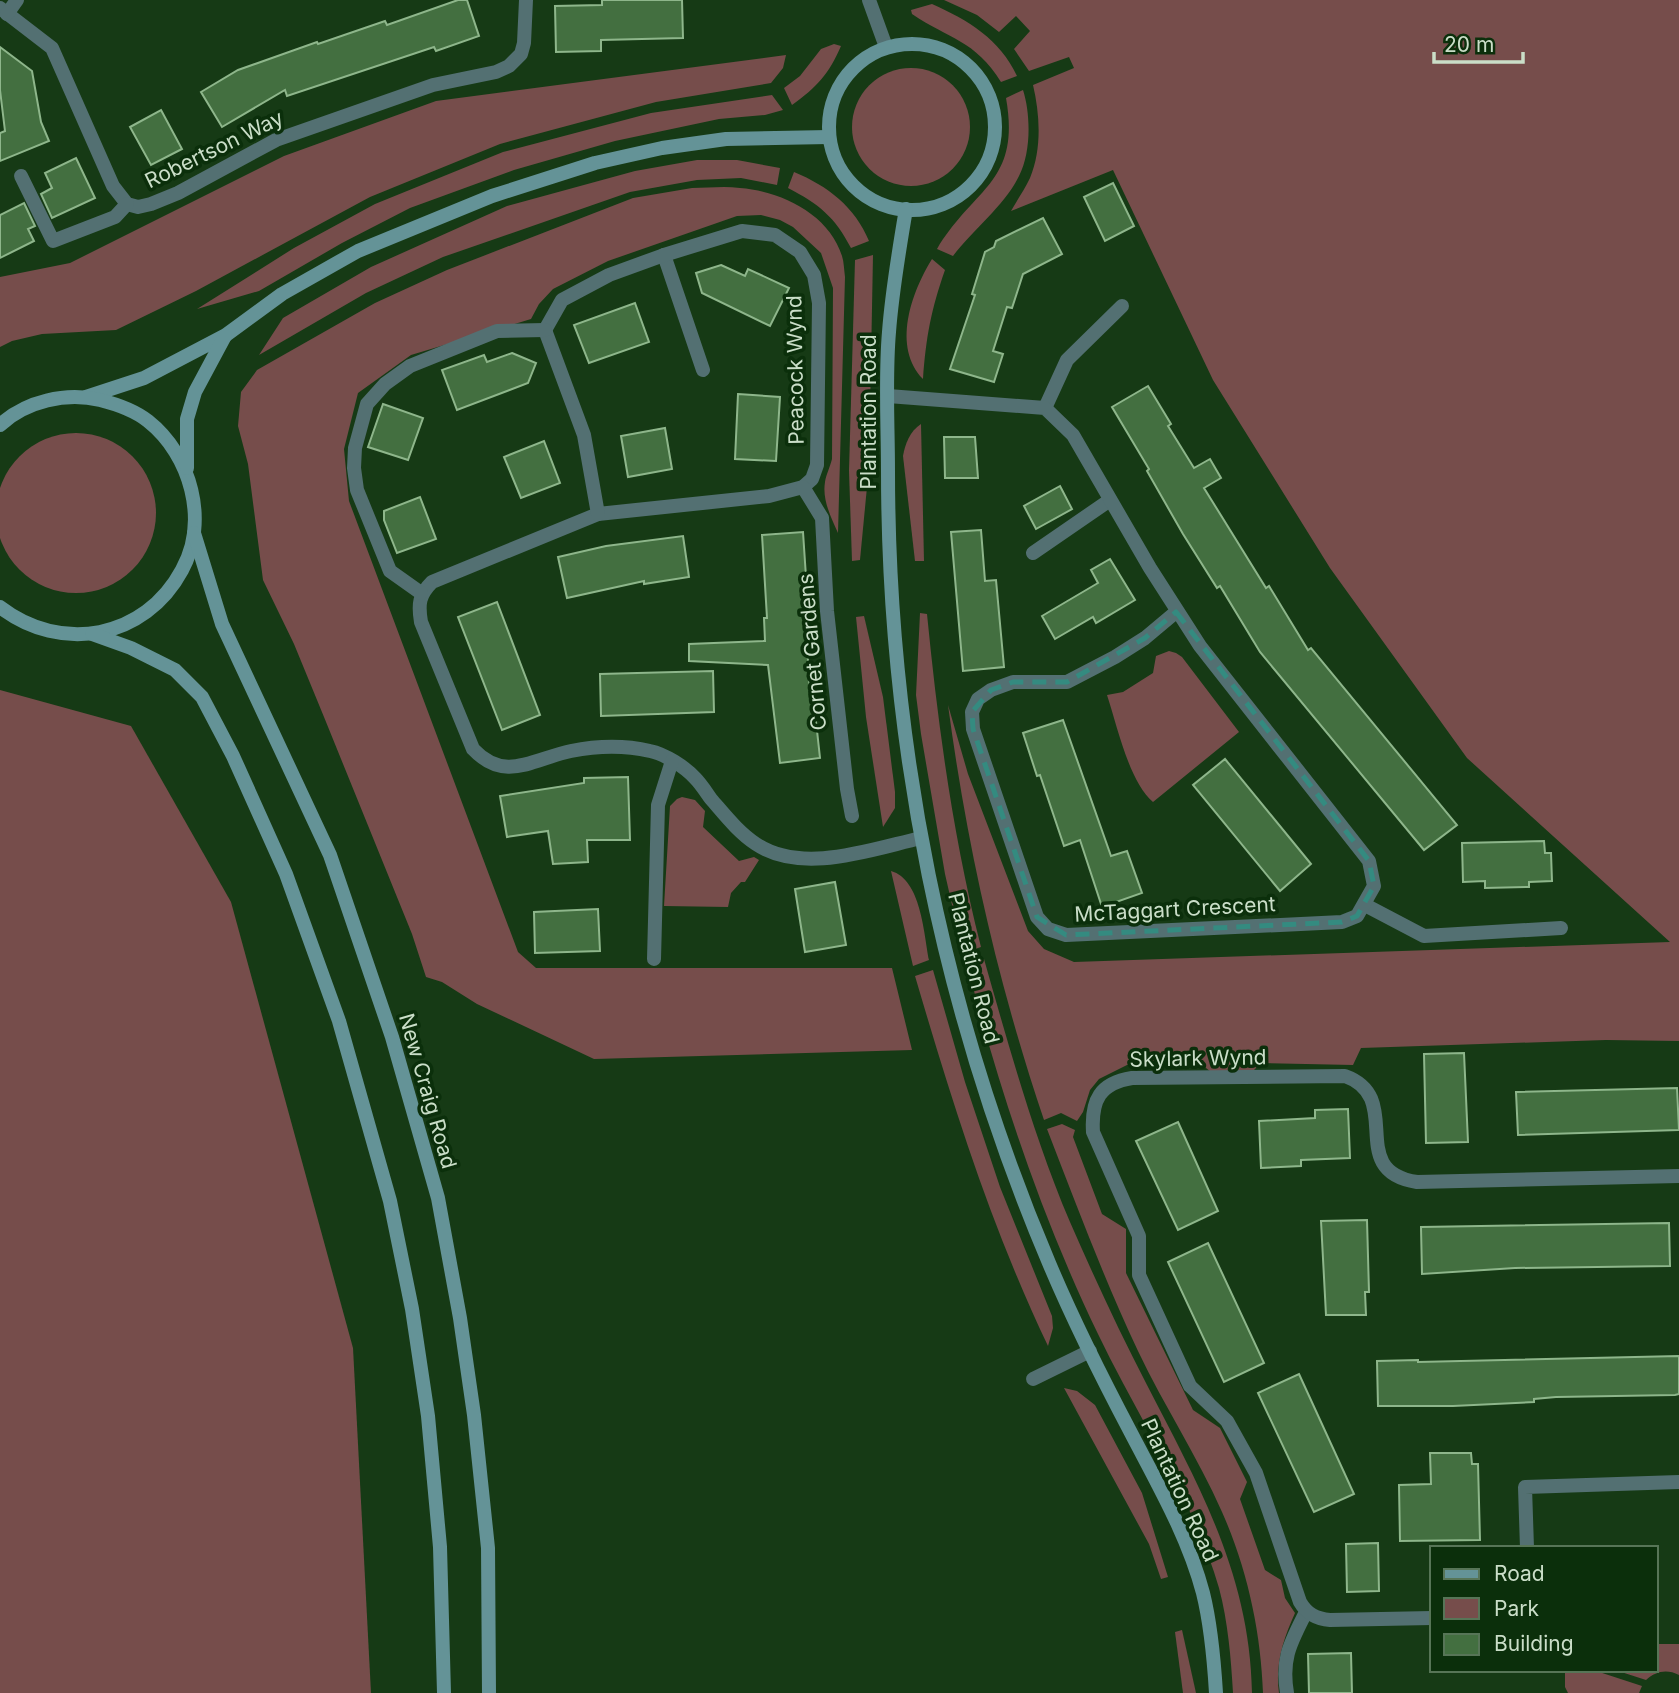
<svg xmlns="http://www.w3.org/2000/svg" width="1679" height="1693" viewBox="0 0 1679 1693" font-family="Inter,sans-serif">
<rect width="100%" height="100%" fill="#163a15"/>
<!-- green -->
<g fill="#764d4b">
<path d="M 944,0 L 1679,0 L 1679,1041 L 1606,1040 L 1361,1048 L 1353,1065 L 1261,1063 L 1253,1071 L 1211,1072 L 1201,1064 L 1127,1065 L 1099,1079 L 1090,1090 L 1083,1112 L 1077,1121 L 1061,1113 L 1044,1120 C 998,984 967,847 948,705 L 968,774 L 1028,931 L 1044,949 L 1074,962 L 1670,942 L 1467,758 L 1330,568 L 1213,380 L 1113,170 L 1011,211 C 1017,200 1025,189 1030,178 C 1042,149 1040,115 1033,85 L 1074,68 L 1069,57 L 1029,71 L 1014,49 L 1030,31 L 1016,16 L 999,32 L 977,15 Z"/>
<path d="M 932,4 C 968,20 1000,39 1017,76 L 1001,82 C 975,40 949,39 912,14 L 911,10 Z"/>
<path d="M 834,44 L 841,46 C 829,74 817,87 792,105 L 784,88 L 800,76 L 821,49 Z"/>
<path d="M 786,55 L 783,68 L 771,83 L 656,102 L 500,144 L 370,197 L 196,291 L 116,330 L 42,334 L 12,341 L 0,347 L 0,277 L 70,263 L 284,156 L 436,101 Z"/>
<circle cx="911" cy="127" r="59"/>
<path d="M 1023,90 C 1031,115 1031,153 1019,176 C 1005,205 973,230 953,256 L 937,249 C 974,187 1021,183 1006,98 Z"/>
<path d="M 772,95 L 783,110 L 765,115 L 719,119 L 615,141 L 514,170 L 410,208 L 342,243 L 259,291 L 197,309 L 294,248 L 375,204 L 503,152 L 651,113 Z"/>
<path d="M 697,160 L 737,160 L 780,168 L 777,185 L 741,178 L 697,180 L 630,192 L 443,257 L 366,293 L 259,355 L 283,318 L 371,267 L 507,206 L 635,171 Z"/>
<path d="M 794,172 C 828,186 855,207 869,241 L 851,248 C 835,217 819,204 788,188 Z"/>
<path d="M 692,188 C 708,188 724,186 740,188 C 781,191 829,214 842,256 C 844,262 844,270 845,277 L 838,533 C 831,517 822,500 825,482 C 826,475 830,467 832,459 L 833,288 L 821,253 L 793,227 L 780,220 L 761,215 L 737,216 L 608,261 L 553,289 L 539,304 L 531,319 L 411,355 L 358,393 L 344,449 L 349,501 L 518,952 L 536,968 L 892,968 L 912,1050 L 594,1059 L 477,1004 L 442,982 L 426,977 L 412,934 L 324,717 L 294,644 L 263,580 L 248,464 L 238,426 L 241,392 L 257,370 L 375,303 L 447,270 L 633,198 Z"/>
<path d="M 873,255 L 869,466 L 860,560 L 852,561 L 849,471 L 855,260 Z"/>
<path d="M 932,259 L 945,270 C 931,310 926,337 923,379 C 892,347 911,293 932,259 Z"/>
<path d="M 921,424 L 924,561 L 915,561 L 903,456 C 905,444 910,431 921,424 Z"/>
<circle cx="76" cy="513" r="80"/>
<path d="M 920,613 L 927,614 C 938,726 953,837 981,947 L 963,953 L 945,874 L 921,734 L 916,695 Z"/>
<path d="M 864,616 L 883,697 L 895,792 L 895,808 L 883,827 L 866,717 L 856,617 Z"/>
<path d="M 1169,651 L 1176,653 L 1182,657 L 1239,732 L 1153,802 C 1129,782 1117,725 1107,695 L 1123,692 L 1153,673 L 1156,656 Z"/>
<path d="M 0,690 L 131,726 L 231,902 L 353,1348 L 371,1693 L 0,1693 Z"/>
<path d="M 682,797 L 695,800 L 705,811 L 703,827 L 739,861 L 754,857 L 759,860 L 745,882 L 741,882 L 731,893 L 728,907 L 664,906 L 670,806 L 677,799 Z"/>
<path d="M 891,871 C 921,879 924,934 929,960 L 913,966 Z"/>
<path d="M 984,959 C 1009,1047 1034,1137 1070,1222 C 1094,1277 1119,1331 1147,1385 C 1199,1486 1250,1575 1252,1693 L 1233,1693 C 1231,1658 1228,1622 1219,1588 C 1193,1498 1138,1418 1098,1334 C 1041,1216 999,1090 967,964 Z"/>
<path d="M 933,970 L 965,1082 L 1000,1187 L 1052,1316 L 1053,1328 L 1048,1346 C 991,1227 952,1102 915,976 Z"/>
<path d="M 1062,1124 L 1075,1130 L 1073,1137 L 1102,1214 L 1126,1229 L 1126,1273 L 1193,1410 L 1220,1428 L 1247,1482 L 1240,1499 L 1265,1570 L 1281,1580 L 1285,1598 L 1295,1613 C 1283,1640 1275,1664 1279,1693 L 1263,1693 C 1261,1632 1247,1568 1222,1512 C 1198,1457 1164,1406 1138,1351 C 1104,1279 1076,1204 1047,1129 Z"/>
<path d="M 1064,1388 L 1077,1391 L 1095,1405 L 1142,1493 L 1168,1577 L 1161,1579 L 1149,1544 Z"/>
<path d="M 1182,1630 L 1196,1693 L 1183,1693 L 1175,1632 Z"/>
<path d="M 1656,1644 L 1679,1644 L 1679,1675 C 1667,1669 1656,1671 1646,1680 L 1615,1670 L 1656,1670 Z"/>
<path d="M 1565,1670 L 1593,1670 L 1642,1686 L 1639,1693 L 1568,1693 L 1565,1687 Z"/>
</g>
<!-- building -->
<g fill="#436f40" stroke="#8eb68b" stroke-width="2">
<path d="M 458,0 L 467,0 L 479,36 L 436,51 L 434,47 L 287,96 L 285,90 L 222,127 L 201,92 L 238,70 L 317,42 L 318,44 L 385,21 L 387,25 Z"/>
<path d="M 602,0 L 682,0 L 683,38 L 601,40 L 601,51 L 556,52 L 555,6 L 602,5 Z"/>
<path d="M 0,47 L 32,71 L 41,122 L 49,141 L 0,161 L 0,133 L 5,131 L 0,90 Z"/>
<path d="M 161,110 L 182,149 L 151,165 L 130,127 Z"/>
<path d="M 76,158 L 95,198 L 52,218 L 41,194 L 52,188 L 45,173 Z"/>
<path d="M 1113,183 L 1134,226 L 1105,241 L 1084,197 Z"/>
<path d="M 24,203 L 35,226 L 28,229 L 34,241 L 0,258 L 0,215 Z"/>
<path d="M 1043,218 L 1062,254 L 1023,274 L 1012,308 L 1007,307 L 993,351 L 1003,354 L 994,382 L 950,369 L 975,295 L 972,294 L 985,252 L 994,247 L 996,241 Z"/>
<path d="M 721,265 L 745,276 L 748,269 L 789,288 L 770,326 L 702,293 L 696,273 Z"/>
<path d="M 635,303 L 649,342 L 589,363 L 574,325 Z"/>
<path d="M 512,353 L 536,363 L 528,383 L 457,410 L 442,370 L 484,355 L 487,362 Z"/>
<path d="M 1148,386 L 1171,424 L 1168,426 L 1194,468 L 1210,459 L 1221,478 L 1204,488 L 1266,588 L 1269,586 L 1308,650 L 1311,648 L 1457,825 L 1424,850 L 1260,652 L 1220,586 L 1217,588 L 1183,534 L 1147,471 L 1149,469 L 1112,407 Z"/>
<path d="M 738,394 L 780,397 L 776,461 L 735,459 Z"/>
<path d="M 383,404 L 423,418 L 408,460 L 368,447 Z"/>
<path d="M 665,428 L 672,469 L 628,477 L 621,436 Z"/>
<path d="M 944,437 L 975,437 L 978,478 L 945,478 Z"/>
<path d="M 544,441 L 560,483 L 521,498 L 504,457 Z"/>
<path d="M 1060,486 L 1072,509 L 1036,529 L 1024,506 Z"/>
<path d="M 420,497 L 436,539 L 397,553 L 384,520 L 384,511 Z"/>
<path d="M 981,530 L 985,581 L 996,580 L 1004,667 L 963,671 L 951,532 Z"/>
<path d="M 803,532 L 806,577 L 803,577 L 810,695 L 813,694 L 820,758 L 780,763 L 768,665 L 689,661 L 689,644 L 765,641 L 764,618 L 767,618 L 762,535 Z"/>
<path d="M 683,536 L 689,577 L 644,584 L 644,581 L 567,598 L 558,557 L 606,546 Z"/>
<path d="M 1110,559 L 1135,600 L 1096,623 L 1093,617 L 1055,639 L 1042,616 L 1098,583 L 1091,570 Z"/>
<path d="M 497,602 L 540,715 L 502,730 L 458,617 Z"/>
<path d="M 713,671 L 714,712 L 601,716 L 600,674 Z"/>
<path d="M 1063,720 L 1111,856 L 1127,851 L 1142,893 L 1102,907 L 1080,840 L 1064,846 L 1040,775 L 1037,776 L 1023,733 Z"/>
<path d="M 1225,759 L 1311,864 L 1280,891 L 1193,785 Z"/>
<path d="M 628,777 L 630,840 L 587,840 L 588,862 L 553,864 L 548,831 L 507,837 L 500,796 L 584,783 L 584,778 Z"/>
<path d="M 1544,841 L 1545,853 L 1551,853 L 1552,881 L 1529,882 L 1529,887 L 1485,888 L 1485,881 L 1463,882 L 1462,843 Z"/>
<path d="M 835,882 L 846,945 L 805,952 L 795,889 Z"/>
<path d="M 598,909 L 600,951 L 535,953 L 534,912 Z"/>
<path d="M 1464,1053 L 1468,1142 L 1426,1143 L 1424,1054 Z"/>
<path d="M 1677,1088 L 1679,1130 L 1518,1135 L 1516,1092 Z"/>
<path d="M 1348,1109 L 1350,1158 L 1301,1160 L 1301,1166 L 1261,1168 L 1259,1121 L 1315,1118 L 1315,1110 Z"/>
<path d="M 1178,1122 L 1218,1211 L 1178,1230 L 1136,1141 Z"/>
<path d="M 1367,1220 L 1369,1292 L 1365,1292 L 1366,1315 L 1326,1315 L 1321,1221 Z"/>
<path d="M 1669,1223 L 1670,1266 L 1515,1268 L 1422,1274 L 1421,1227 Z"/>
<path d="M 1208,1243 L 1264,1363 L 1224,1382 L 1168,1262 Z"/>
<path d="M 1679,1356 L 1679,1394 L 1675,1395 L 1556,1397 L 1534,1399 L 1534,1402 L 1453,1406 L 1378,1406 L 1377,1361 L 1418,1360 L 1418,1362 Z"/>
<path d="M 1299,1374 L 1354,1494 L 1314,1512 L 1258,1393 Z"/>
<path d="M 1430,1453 L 1471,1453 L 1472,1464 L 1478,1464 L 1480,1540 L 1400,1541 L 1399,1485 L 1431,1484 Z"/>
<path d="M 1378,1543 L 1379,1591 L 1347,1592 L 1346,1544 Z"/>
<path d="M 1351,1653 L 1352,1693 L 1309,1693 L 1308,1654 Z"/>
</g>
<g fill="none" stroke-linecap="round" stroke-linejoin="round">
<!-- lane -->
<g stroke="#537072" stroke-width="14">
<path d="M 664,255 L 703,370"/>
<path d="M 1045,408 L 1067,360 L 1122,306"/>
<path d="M 1033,553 L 1110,500"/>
<path d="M 1365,905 L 1424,936 L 1561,928"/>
<path d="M 1033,1379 L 1090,1351"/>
<path d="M 1287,1693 C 1281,1658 1291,1642 1306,1612"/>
</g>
<!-- street -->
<g stroke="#537072" stroke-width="14">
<path d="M 869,0 L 886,47"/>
<path d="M 0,8 L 52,48 L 113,186 L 127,204 L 138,207 L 151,204 L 178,193 L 276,140 L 433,85 L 496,72 L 509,66 L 521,54 L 524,43 L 526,0"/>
<path d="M 7,14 L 17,0"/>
<path d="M 21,176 L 53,241 L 115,217 L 127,204"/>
<path d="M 545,330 L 562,300 L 609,275 L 664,255 L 742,231 L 775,235 L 800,252 L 814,275 L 819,303 L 817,465 L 812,479 L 803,487 L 769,496 L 598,514 L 432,582 C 419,595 418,604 421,622 L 473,749 C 505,783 533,759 571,751 C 596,746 624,745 650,751 C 665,754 685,767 695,778 C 701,784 706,792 711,799 C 725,815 738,832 756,844 C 802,875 872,849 921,838"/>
<path d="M 545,330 L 584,435 L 598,514"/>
<path d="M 888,396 L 1045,408 L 1073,435 L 1150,568 L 1200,646 L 1369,861 L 1374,886 L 1357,916 L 1342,922 L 1066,935 L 1048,929 L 1037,917 L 973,729 L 972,712 L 978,699 L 991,690 L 1013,682 L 1067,682 L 1115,657 L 1145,638 L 1176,612"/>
<path d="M 803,487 L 822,518 L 827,611 L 847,789 L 852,816"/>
<path d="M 421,593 L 390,571 L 357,490 L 354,468 L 355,448 L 367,404 L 385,384 L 410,366 L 497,331 L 545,330"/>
<path d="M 654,959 L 658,805 L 672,761"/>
<path d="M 1527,1548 L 1525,1487 L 1679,1482"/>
<path d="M 1432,1618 L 1330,1620 C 1316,1619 1307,1614 1300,1602 L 1256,1473 L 1227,1421 L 1190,1386 L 1139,1275 L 1139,1236 L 1093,1132 C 1091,1100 1100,1083 1132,1078 L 1345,1076 C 1406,1098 1344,1171 1417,1182 L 1679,1176"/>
</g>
<!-- secondary -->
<g stroke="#649397" stroke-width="14">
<circle cx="912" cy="127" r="83"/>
<path d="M 906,209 C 899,250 892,291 889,332 C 885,378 888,425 888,471 C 888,743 943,1013 1049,1263 C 1073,1320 1101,1376 1130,1431 C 1157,1483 1188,1536 1203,1593 C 1211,1625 1214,1660 1216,1693"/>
<path d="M 86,397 L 144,378 L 226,335 L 282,294 L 358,251 L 492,196 L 595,163 L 662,148 L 726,139 L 829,137"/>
<path d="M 0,425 C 26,401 66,392 100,400 C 116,404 134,410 148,421 C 191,455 209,521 182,570 C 145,639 61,654 0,607"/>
<path d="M 187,468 L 187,419 L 195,392 L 225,336"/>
<path d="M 194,533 L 222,624 L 330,855 L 392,1037 L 438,1198 L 460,1318 L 474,1415 L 488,1548 L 489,1693"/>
<path d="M 92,634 L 131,648 L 175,670 L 202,697 L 233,756 L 286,874 L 339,1021 L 390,1201 L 412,1309 L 428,1416 L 440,1547 L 444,1693"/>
</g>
</g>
<!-- marked area -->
<path fill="none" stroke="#348b80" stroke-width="5" stroke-dasharray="14 9" stroke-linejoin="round" d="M 1176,612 L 1369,861 L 1374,886 L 1357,916 L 1342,922 L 1066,935 L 1037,917 L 973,729 L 972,712 L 991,690 L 1013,682 L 1067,682 L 1145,638 Z"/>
<g text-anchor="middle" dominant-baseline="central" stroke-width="7" stroke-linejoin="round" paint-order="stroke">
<!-- street labels -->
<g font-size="21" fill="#cadec8" stroke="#0b2f0b">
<text transform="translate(214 149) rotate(-26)">Robertson Way</text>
<text transform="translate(795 370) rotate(-91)">Peacock Wynd</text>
<text transform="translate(868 412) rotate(-90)">Plantation Road</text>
<text transform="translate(812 652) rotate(-95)">Cornet Gardens</text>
<text transform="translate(1175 909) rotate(-3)">McTaggart Crescent</text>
<text transform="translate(974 968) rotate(76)">Plantation Road</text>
<text transform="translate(1198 1058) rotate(-1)">Skylark Wynd</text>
<text transform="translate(428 1091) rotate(74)">New Craig Road</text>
<text transform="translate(1180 1490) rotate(65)">Plantation Road</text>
</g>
</g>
<!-- legend -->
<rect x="1430" y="1546" width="228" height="126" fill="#0b2f0b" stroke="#577557" stroke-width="2"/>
<rect x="1444" y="1569" width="35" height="10" fill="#649397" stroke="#577557" stroke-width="2"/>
<text x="1494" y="1581" font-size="21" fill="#cadec8">Road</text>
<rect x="1444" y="1598" width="35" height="21" fill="#764d4b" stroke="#577557" stroke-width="2"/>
<text x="1494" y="1616" font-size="21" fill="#cadec8">Park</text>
<rect x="1444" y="1634" width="35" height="21" fill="#436f40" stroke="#577557" stroke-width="2"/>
<text x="1494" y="1651" font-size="21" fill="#cadec8">Building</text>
<!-- scale -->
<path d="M1434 52v10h89v-10" fill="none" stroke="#cadec8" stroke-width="3.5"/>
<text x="1444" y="52" font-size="21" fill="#cadec8" stroke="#0b2f0b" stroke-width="5" paint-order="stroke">20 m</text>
</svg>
